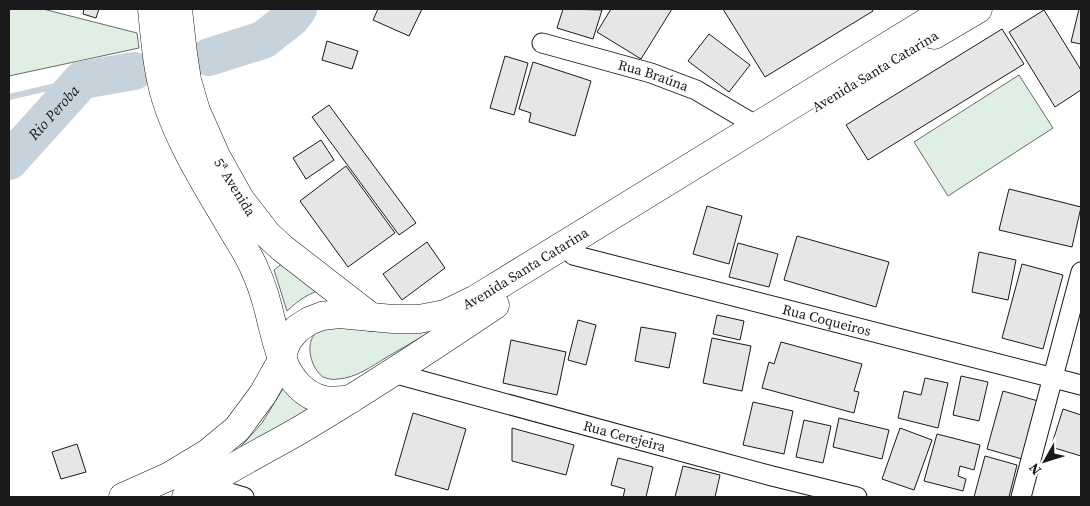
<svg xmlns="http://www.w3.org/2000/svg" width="1090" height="506" viewBox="0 0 1090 506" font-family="'Source Serif 4',serif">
<rect width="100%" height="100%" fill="#fff"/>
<!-- green -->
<g fill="#e0efe3" stroke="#6a6a6a">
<path d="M 9,9 L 43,9 L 137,33 L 139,48 L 9,76 Z"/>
<path d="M 1019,75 L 1053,128 L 948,196 L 914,142 Z"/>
<path d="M 288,259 L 326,288 C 309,293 300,299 287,311 L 274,270 Z"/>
<path d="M 338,324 L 430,332 C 416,340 401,349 387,357 C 372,366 356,378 338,379 C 334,380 327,379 323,377 C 312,369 305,347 314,335 C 318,329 331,326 338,324 Z"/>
<path d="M 284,387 L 316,407 L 235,453 L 262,423 Z"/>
</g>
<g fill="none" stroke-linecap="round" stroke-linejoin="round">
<!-- stream -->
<path stroke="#c6d2dc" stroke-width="6" d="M 9,97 L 82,80"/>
<!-- river -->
<g stroke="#c6d2dc" stroke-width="38">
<path d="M 209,57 L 263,40 L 291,18 L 298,9"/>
<path id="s1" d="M 9,161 L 82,80 L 134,71"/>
</g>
</g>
<!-- building -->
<g fill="#e6e6e6" stroke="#1a1a1a">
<path d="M 84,9 L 99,9 L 96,18 L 83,14 Z"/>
<path d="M 378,9 L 422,9 L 409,36 L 373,20 Z"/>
<path d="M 563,9 L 602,10 L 593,39 L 557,28 Z"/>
<path d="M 611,9 L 672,9 L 641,59 L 597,32 Z"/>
<path d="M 723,9 L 872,9 L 873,11 L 765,77 Z"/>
<path d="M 1079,9 L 1081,9 L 1081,44 L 1071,42 Z"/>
<path d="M 1044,10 L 1081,70 L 1081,90 L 1055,107 L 1009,32 Z"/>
<path d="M 1002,29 L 1024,64 L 868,160 L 846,125 Z"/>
<path d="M 709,34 L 750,65 L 729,92 L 688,61 Z"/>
<path d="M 327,41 L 358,51 L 352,69 L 322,60 Z"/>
<path d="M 505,56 L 528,63 L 514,115 L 490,108 Z"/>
<path d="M 533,62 L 591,81 L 575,136 L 529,122 L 531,113 L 519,109 Z"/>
<path d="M 329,105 L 416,223 L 399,235 L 312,117 Z"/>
<path d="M 321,140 L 334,160 L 306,179 L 293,158 Z"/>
<path d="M 346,166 L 395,233 L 348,267 L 300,201 Z"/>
<path d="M 1009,189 L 1081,207 L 1072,247 L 999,230 Z"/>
<path d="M 707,206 L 742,216 L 729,264 L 693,254 Z"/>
<path d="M 797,236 L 889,262 L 876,307 L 784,280 Z"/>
<path d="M 427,242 L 445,268 L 402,300 L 383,274 Z"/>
<path d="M 738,243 L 778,254 L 769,287 L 729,277 Z"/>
<path d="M 979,252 L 1016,260 L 1008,300 L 972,292 Z"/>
<path d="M 1022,264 L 1063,275 L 1043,349 L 1002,338 Z"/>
<path d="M 717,315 L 744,321 L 740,340 L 713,334 Z"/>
<path d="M 578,320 L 596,325 L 586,365 L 568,360 Z"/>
<path d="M 641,327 L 676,333 L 669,368 L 635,361 Z"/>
<path d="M 712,338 L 751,346 L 742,391 L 703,383 Z"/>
<path d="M 511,340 L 566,352 L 557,395 L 503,383 Z"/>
<path d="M 781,342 L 862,364 L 854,391 L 859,392 L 854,413 L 762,388 L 769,362 L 774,364 Z"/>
<path d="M 961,376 L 988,382 L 979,421 L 953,415 Z"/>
<path d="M 925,378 L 948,383 L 938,428 L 898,418 L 904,391 L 921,395 Z"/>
<path d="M 1003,391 L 1038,401 L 1022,459 L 987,449 Z"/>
<path d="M 753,402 L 793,411 L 784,454 L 743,445 Z"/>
<path d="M 1063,409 L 1081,415 L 1081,456 L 1051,447 Z"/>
<path d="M 413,413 L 466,429 L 448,490 L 395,475 Z"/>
<path d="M 839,418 L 889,430 L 882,459 L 833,447 Z"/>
<path d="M 804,420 L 831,426 L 823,463 L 796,457 Z"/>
<path d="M 512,428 L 574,445 L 566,475 L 512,461 Z"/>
<path d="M 900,428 L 932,440 L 914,490 L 882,479 Z"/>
<path d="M 937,434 L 980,445 L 974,470 L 960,466 L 958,476 L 966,479 L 963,491 L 924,481 Z"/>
<path d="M 77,444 L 86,472 L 61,479 L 52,452 Z"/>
<path d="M 985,456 L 1017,465 L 1009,497 L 974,497 Z"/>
<path d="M 618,458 L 653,467 L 646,497 L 623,497 L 625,489 L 611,485 Z"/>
<path d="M 683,466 L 720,475 L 715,497 L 675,497 Z"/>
</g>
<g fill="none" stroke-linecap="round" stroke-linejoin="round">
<defs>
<g id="street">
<path id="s2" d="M 542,43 L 651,73 L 696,90 L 757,126"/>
<path id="s3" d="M 573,255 L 1081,385"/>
<path id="s4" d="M 393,373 L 772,476 L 857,497"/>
<path d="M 203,485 L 244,497"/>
<path d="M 1021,497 L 1081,272"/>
</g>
<g id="primary">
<path d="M 152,9 C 155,39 157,70 166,99 C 180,144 207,186 231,227 C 239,241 249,255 255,270 C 263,287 268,306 272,324 C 278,346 282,369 299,386 C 315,402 330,402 351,399"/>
<path d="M 178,9 L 183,54 L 187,80 L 196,111 L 216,156 L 240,199 L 267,234 L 282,248 L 371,317"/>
<path d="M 934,35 L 978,9"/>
<path id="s5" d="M 123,497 L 170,476 L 208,453 L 237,429 L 263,394 L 282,360 L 284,349 L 288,340 L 297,329 L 309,321 L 322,316 L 339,314 L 393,319 L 419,319 L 445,314 L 476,299 L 948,9"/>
<path d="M 186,497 C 222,471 262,452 300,430 C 367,390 431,348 495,305"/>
</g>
</defs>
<!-- street casing -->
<use href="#street" stroke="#1a1a1a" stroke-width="21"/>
<!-- primary casing -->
<use href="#primary" stroke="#1a1a1a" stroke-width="29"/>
<!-- street -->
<use href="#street" stroke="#fff" stroke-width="19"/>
<!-- primary -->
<use href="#primary" stroke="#fff" stroke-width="28"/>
</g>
<g text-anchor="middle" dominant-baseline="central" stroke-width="4" stroke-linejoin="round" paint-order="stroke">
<!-- street labels -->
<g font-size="14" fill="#1a1a1a" stroke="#fff">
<text transform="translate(875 71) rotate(-31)">Avenida Santa Catarina</text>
<text stroke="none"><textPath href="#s2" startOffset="116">Rua Braúna</textPath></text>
<text transform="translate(235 187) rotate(58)">5ª Avenida</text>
<text stroke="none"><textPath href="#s5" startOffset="496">Avenida Santa Catarina</textPath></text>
<text stroke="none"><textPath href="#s3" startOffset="262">Rua Coqueiros</textPath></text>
<text stroke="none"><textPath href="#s4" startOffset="240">Rua Cerejeira</textPath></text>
</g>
<!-- water labels -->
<g font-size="15" font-style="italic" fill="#1a1a1a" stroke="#fff">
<text stroke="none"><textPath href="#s1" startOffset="66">Rio Peroba</textPath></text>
</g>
</g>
<!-- border -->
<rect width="1090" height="506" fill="none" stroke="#1a1a1a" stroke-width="20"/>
<!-- north arrow -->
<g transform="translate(1045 461) rotate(231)" stroke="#ffffff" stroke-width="4" paint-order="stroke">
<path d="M0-4L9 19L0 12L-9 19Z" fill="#1a1a1a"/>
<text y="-8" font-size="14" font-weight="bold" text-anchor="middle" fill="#1a1a1a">N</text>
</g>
</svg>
